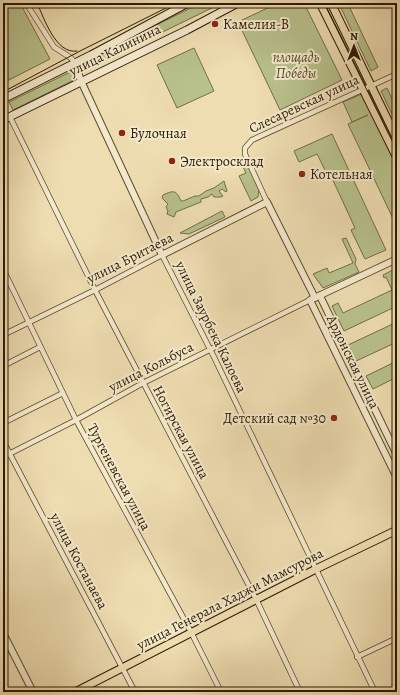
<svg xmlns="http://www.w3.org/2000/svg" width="400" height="695" viewBox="0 0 400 695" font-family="Alegreya,serif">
<rect width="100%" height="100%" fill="#eeddb1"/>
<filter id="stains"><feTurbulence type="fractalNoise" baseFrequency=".005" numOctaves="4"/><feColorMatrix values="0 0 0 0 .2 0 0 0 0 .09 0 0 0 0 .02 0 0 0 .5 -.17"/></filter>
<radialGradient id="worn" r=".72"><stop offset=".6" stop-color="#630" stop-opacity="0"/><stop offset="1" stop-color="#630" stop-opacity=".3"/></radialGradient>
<!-- green -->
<g fill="#b8c18c" stroke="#716e46">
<path d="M 3,3 L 20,3 L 50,59 L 3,83 Z"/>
<path d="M 201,3 L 222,3 L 89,68 L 85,60 Z"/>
<path d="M 278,3 L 304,3 L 342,80 L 280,110 L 238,22 Z"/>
<path d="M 348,4 L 378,67 L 371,71 L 341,8 Z"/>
<path d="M 194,48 L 214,91 L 177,108 L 157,65 Z"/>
<path d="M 72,71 L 76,79 L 13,110 L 9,102 Z"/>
<path d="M 387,88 L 397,110 L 397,125 L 381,91 Z"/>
<path d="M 364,93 L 371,113 L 397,167 L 397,227 L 348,124 L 368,115 L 352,122 L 343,102 Z"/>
<path d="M 332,134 L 386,250 L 365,259 L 351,230 L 355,228 L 331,176 L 325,178 L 323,173 L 326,172 L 317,154 L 299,162 L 294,151 Z"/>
<path d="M 246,161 L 257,185 L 259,190 L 258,197 L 251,201 L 239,176 L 246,173 L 241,163 Z"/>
<path d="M 224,181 L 227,191 L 226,192 L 222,189 L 219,191 L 223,196 L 221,197 L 214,197 L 212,194 L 208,197 L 201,199 L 201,202 L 176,212 L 174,217 L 167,214 L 168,211 L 166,207 L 168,204 L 162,198 L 163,195 C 174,190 176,190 181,201 L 183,201 L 195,196 L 199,196 L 206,191 L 214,188 Z"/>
<path d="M 222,211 L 225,217 L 189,234 L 180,233 Z"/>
<path d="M 346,238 L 356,259 L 355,264 L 359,272 L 323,288 L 313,274 L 327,268 L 329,273 L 353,263 L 342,239 Z"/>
<path d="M 397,268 L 397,306 L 344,331 L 332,306 L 338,303 L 343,313 L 392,290 L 386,277 L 384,278 L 383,275 Z"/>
<path d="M 397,322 L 397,342 L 356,361 L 348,345 Z"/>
<path d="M 397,361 L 397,377 L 373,389 L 366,376 Z"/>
</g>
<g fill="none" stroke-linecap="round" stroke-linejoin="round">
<defs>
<g id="minor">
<path d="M 26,3 L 54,47 L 71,58 L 75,63"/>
<path d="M 10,117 L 95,290 L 256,599 L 300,692"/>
<path d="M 267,202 L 245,154 L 245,148 L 252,140 L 397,74"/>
<path d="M 3,269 L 76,420 L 191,632 L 221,692"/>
<path d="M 3,335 L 95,290 L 162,255 L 214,357 L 375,692"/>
<path d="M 3,366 L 40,347"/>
<path d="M 3,423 L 63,393"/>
<path d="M 3,441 L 135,692"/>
<path d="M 3,457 L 76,420 L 143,383 L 310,300"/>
<path d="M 357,657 L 397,638"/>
</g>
<g id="tertiary">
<path d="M 75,63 L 81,81 L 162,255 L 267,202 L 315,298"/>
<path d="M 397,259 L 310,300 L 397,478"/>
<path d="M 320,296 L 397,455"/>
<path d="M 3,633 L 33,692"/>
</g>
<g id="secondary">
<path d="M 3,99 L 91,55 L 188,3"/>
<path d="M 3,120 L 187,30 L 238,3"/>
</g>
<g id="primary">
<path d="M 320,3 L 397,158"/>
<path d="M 331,3 L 397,139"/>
<path d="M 75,692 L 316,569 L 397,530"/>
</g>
</defs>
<!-- minor casing -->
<use href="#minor" stroke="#5b4b2d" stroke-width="6"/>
<!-- tertiary casing -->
<use href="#tertiary" stroke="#5b4b2d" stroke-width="8"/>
<!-- secondary casing -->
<use href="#secondary" stroke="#2a1a01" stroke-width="9"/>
<!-- primary casing -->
<use href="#primary" stroke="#2a1a01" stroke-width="9"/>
<!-- minor -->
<use href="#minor" stroke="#f4e9cc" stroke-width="4.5"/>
<!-- tertiary -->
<use href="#tertiary" stroke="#f4e9cc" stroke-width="6"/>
<!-- secondary -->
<use href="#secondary" stroke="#f4e9cc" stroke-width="7"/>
<!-- primary -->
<use href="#primary" stroke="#eeddb1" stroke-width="7"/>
<!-- tram -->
<g stroke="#2a1a01" stroke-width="1">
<path d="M 37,3 C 44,18 56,55 77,51"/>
<path d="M 324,3 L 397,151"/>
<path d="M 3,92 L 82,50 L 176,3"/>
</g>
</g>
<!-- markers -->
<g fill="#8f2418" stroke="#f4e9cc" stroke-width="1.5">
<circle cx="215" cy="24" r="4"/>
<circle cx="122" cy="133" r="4"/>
<circle cx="172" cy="161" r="4"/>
<circle cx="302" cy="174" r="4"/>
<circle cx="334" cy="418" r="4"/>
</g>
<g text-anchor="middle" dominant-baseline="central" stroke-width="4" stroke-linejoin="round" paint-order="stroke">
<!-- poi labels -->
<g font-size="14" fill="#2a1a01" stroke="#f4e9cc" text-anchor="start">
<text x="223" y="24">Камелия-В</text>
<text x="130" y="133">Булочная</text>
<text x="180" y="161">Электросклад</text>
<text x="310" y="174">Котельная</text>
<text x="326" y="418" text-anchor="end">Детский сад №30</text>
</g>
<!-- street labels -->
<g font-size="14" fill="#2a1a01" stroke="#f4e9cc">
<text transform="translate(115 50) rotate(-26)">улица Калинина</text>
<text transform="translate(304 104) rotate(-25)">Слесаревская улица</text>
<text transform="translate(130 258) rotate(-27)">улица Бритаева</text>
<text transform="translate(211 327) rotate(64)">улица Заурбека Калоева</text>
<text transform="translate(353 362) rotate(64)">Ардонская улица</text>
<text transform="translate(151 367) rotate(-27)">улица Кольбуса</text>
<text transform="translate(181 432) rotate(62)">Ногирская улица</text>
<text transform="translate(119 477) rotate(62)">Тургеневская улица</text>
<text transform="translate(79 561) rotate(62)">улица Костанаева</text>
<text transform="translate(230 599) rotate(-27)">улица Генерала Хаджи Мамсурова</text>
</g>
<!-- park labels -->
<g font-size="14" font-style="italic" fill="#554c2b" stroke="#f4e9cc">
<text x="296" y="57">площадь<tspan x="296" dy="16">Победы</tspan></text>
</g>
</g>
<!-- margin -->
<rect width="400" height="695" fill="none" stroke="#eeddb1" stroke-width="16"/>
<rect x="4" y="4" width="392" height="687" fill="none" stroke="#2a1a01" stroke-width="2"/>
<rect x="8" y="8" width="384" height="679" fill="none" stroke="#2a1a01"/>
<!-- north arrow -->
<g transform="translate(354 46)" stroke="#f4e9cc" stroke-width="3" paint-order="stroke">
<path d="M0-3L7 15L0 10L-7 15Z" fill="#2a1a01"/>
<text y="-6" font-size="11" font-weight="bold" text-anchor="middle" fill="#2a1a01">N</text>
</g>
<rect width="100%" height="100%" filter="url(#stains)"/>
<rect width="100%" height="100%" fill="url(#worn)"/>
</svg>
